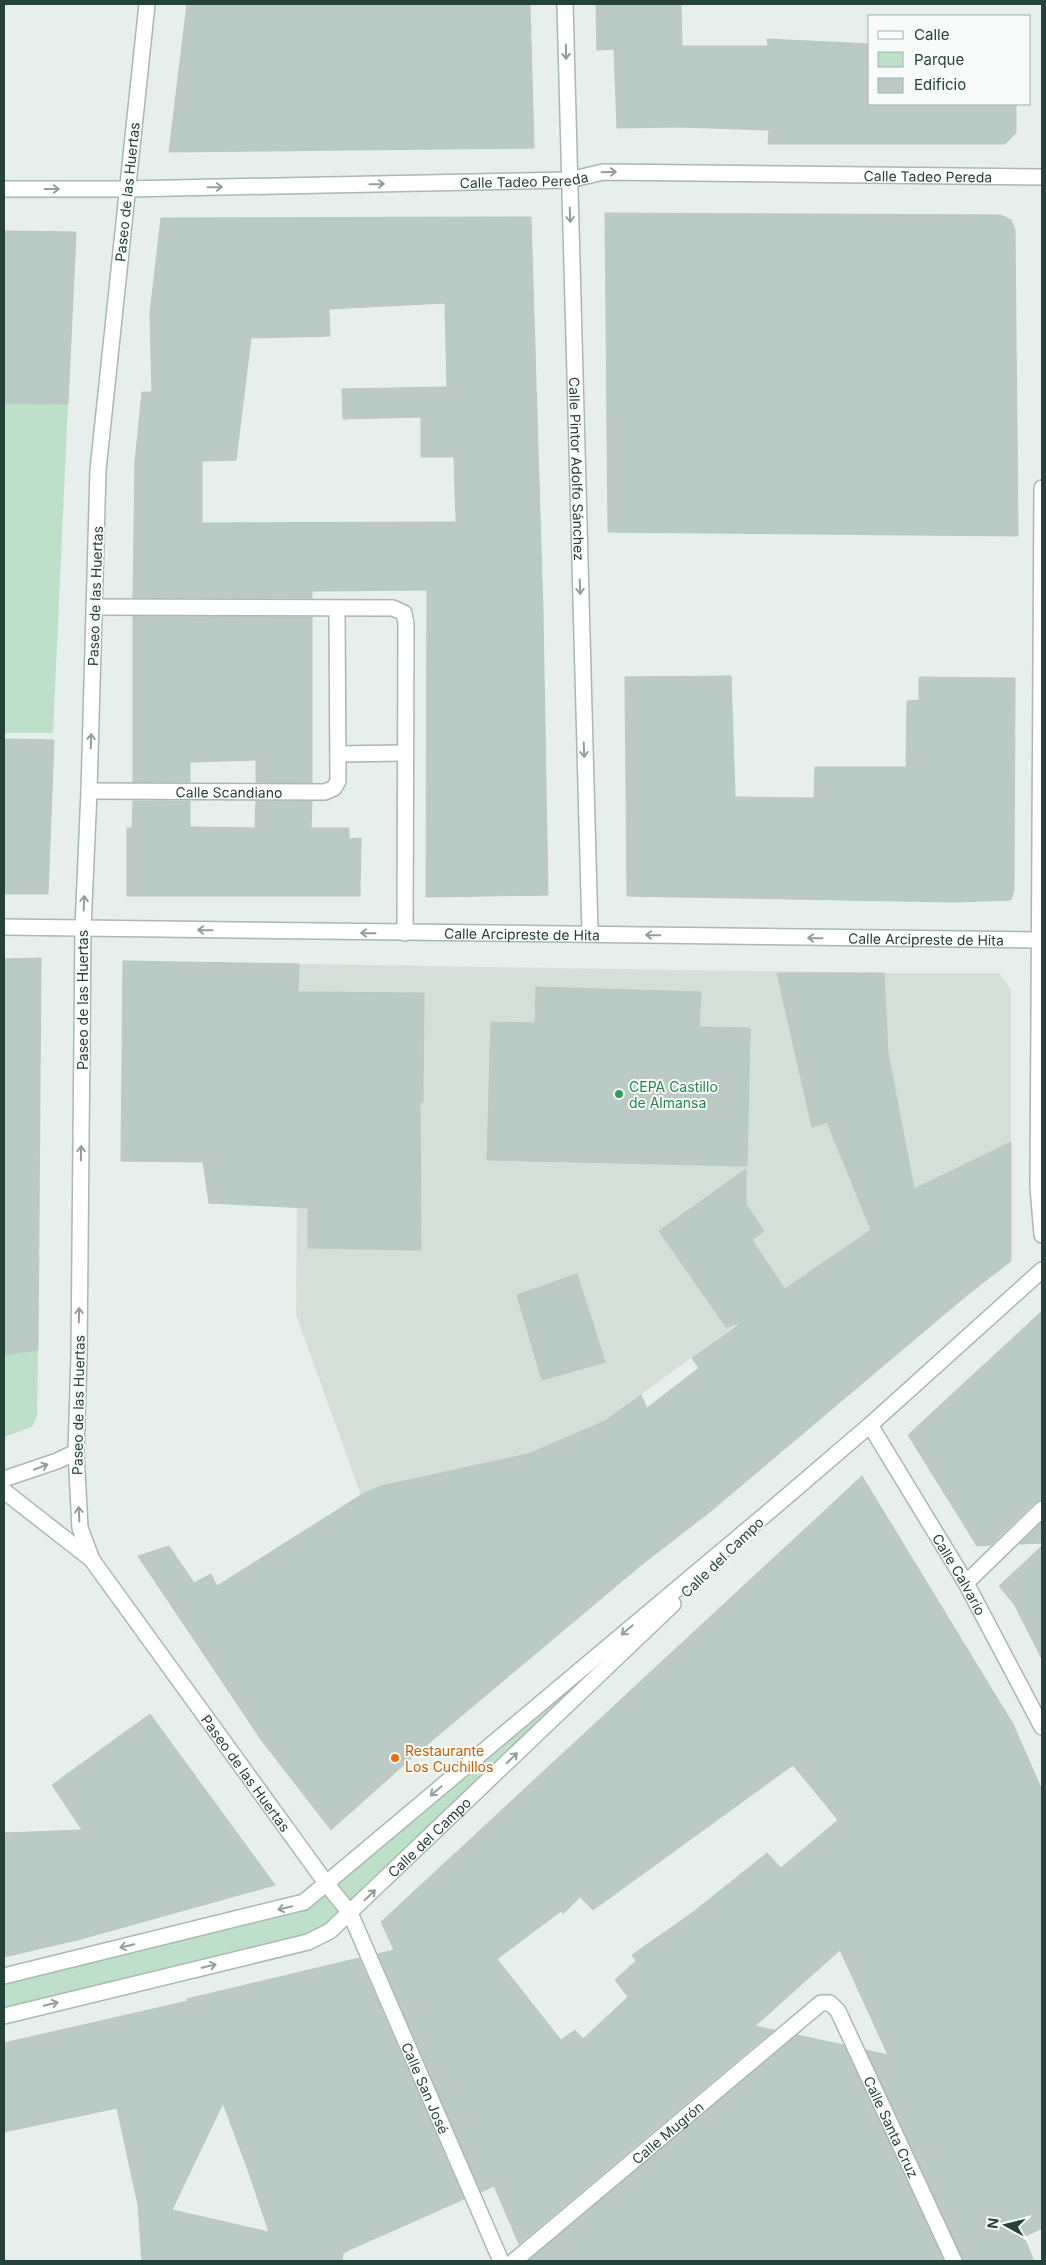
<svg xmlns="http://www.w3.org/2000/svg" width="1046" height="2265" viewBox="0 0 1046 2265" font-family="Inter,sans-serif">
<rect width="100%" height="100%" fill="#e6efeb"/>
<!-- built -->
<path fill="#d4dfda" d="M 299,964 L 884,973 L 999,973 L 1011,989 L 1011,1142 L 919,1186 L 922,1195 L 767,1302 L 605,1421 L 528,1454 L 381,1486 L 361,1495 L 296,1315 Z"/>
<!-- park -->
<g fill="#bfe0c8">
<path d="M 4,403 L 68,404 L 53,733 L 4,733 Z"/>
<path d="M 38,1350 L 37,1416 L 32,1427 L 4,1437 L 4,1355 Z"/>
<path d="M 772,1509 L 330,1931 L 4,2016 L 4,1976 L 294,1906 Z"/>
</g>
<!-- building -->
<g fill="#bbcac4" stroke="#b8c9c2" fill-rule="evenodd">
<path d="M 187,4 L 530,4 L 534,148 L 169,152 Z"/>
<path d="M 596,4 L 681,4 L 682,46 L 768,46 L 767,39 L 870,44 L 870,104 L 1016,104 L 1016,133 L 1005,144 L 768,144 L 769,130 L 680,127 L 617,128 L 614,49 L 597,50 Z"/>
<path d="M 605,213 L 1001,215 L 1011,220 L 1015,230 L 1018,536 L 608,532 Z"/>
<path d="M 531,217 L 543,613 L 548,895 L 426,897 L 427,590 L 312,591 L 312,598 L 133,598 L 135,462 L 142,392 L 152,392 L 150,313 L 161,218 ZM 445,303 L 447,387 L 342,389 L 343,419 L 421,417 L 421,457 L 454,457 L 456,522 L 202,523 L 202,461 L 236,460 L 251,338 L 330,336 L 329,309 Z"/>
<path d="M 4,231 L 76,232 L 68,404 L 4,403 Z"/>
<path d="M 133,616 L 312,617 L 312,783 L 256,782 L 256,760 L 190,762 L 190,782 L 133,782 Z"/>
<path d="M 731,676 L 735,797 L 814,798 L 815,767 L 906,767 L 907,701 L 919,700 L 919,677 L 1015,678 L 1014,889 L 1011,900 L 955,902 L 627,896 L 625,677 Z"/>
<path d="M 4,739 L 54,740 L 48,894 L 4,894 Z"/>
<path d="M 133,801 L 190,801 L 190,827 L 255,828 L 256,801 L 312,801 L 311,828 L 349,828 L 349,839 L 361,838 L 360,896 L 127,896 L 127,828 L 132,828 Z"/>
<path d="M 41,958 L 38,1350 L 4,1355 L 4,959 Z"/>
<path d="M 123,961 L 299,964 L 298,992 L 424,993 L 423,1102 L 420,1102 L 421,1250 L 308,1248 L 308,1208 L 209,1203 L 203,1162 L 121,1161 Z"/>
<path d="M 777,973 L 884,973 L 888,1053 L 914,1189 L 1011,1142 L 1011,1261 L 966,1296 L 711,1511 L 640,1566 L 416,1754 L 331,1830 L 262,1741 L 138,1556 L 169,1546 L 194,1583 L 211,1574 L 217,1586 L 361,1495 L 381,1486 L 528,1454 L 605,1421 L 641,1395 L 647,1408 L 699,1368 L 692,1358 L 741,1323 L 726,1327 L 659,1231 L 746,1169 L 746,1204 L 764,1231 L 752,1240 L 785,1289 L 871,1230 L 827,1122 L 812,1127 Z"/>
<path d="M 536,987 L 701,992 L 699,1027 L 750,1028 L 747,1166 L 487,1160 L 491,1022 L 535,1023 Z"/>
<path d="M 577,1274 L 605,1362 L 542,1380 L 517,1295 Z"/>
<path d="M 1042,1311 L 1042,1500 L 1035,1502 L 991,1545 L 977,1546 L 908,1435 Z"/>
<path d="M 862,1476 L 1013,1724 L 1042,1790 L 1042,2228 L 1024,2237 L 1034,2261 L 963,2261 L 866,2050 L 888,2055 L 840,1950 L 755,2026 L 774,2030 L 519,2244 L 494,2186 L 481,2192 L 378,1954 L 394,1950 L 381,1922 ZM 793,1765 L 838,1820 L 781,1868 L 767,1853 L 692,1913 L 632,1955 L 636,1961 L 615,1980 L 628,1997 L 583,2039 L 575,2030 L 561,2040 L 497,1959 L 561,1911 L 563,1914 L 580,1897 L 593,1910 Z"/>
<path d="M 1042,1522 L 1042,1543 L 1020,1544 Z"/>
<path d="M 1042,1546 L 1042,1659 L 1014,1604 L 999,1586 Z"/>
<path d="M 150,1714 L 275,1885 L 81,1939 L 4,1957 L 4,1833 L 82,1830 L 52,1785 Z"/>
<path d="M 359,1958 L 464,2199 L 349,2250 L 343,2253 L 342,2261 L 142,2261 L 138,2205 L 117,2108 L 4,2132 L 4,2043 L 188,2001 L 187,1999 ZM 223,2103 L 248,2170 L 269,2232 L 172,2210 Z"/>
<path d="M 797,2035 L 844,2045 L 944,2261 L 528,2261 Z"/>
</g>
<g fill="none" stroke-linecap="round" stroke-linejoin="round">
<defs>
<g id="street">
<path id="s1" d="M 147,4 L 98,470 L 89,791 L 83,928 L 79,1356 L 76,1452 L 80,1528 L 92,1560 L 326,1883 L 350,1913 L 501,2261"/>
<path id="s2" d="M 565,4 L 590,933"/>
<path id="s3" d="M 4,189 L 126,189 L 569,180 L 603,172 L 1042,177"/>
<path d="M 1042,488 L 1038,1187 L 1042,1235"/>
<path d="M 94,607 L 393,608 L 404,613 L 406,624 L 405,933"/>
<path d="M 338,754 L 404,753"/>
<path id="s4" d="M 89,791 L 325,792 L 334,788 L 338,781 L 337,609"/>
<path id="s5" d="M 4,927 L 1039,940"/>
<path id="s6" d="M 870,1425 L 966,1583 L 1042,1727"/>
<path d="M 4,1479 L 57,1461 L 76,1452"/>
<path d="M 4,1491 L 91,1559"/>
<path d="M 966,1583 L 1042,1509"/>
<path d="M 4,1976 L 304,1902 L 772,1509 L 870,1425 L 1042,1270"/>
<path id="s7" d="M 4,2016 L 308,1942 L 330,1931 L 673,1604"/>
<path id="s8" d="M 514,2261 L 821,2003 L 830,2003 L 838,2011 L 954,2261"/>
</g>
</defs>
<!-- street casing -->
<use href="#street" stroke="#a8b8b2" stroke-width="18"/>
<!-- street -->
<use href="#street" stroke="#fff" stroke-width="15"/>
</g>
<!-- one-way arrows -->
<defs><path id="oneway-shaft" d="M-6 0H5M1.5-3L5.5 0L1.5 3" fill="none" stroke-width="1.6" stroke-linecap="round" stroke-linejoin="round" transform="scale(1.25)"/></defs>
<g stroke="#92a09c">
<use href="#oneway-shaft" transform="translate(566 52) rotate(89)"/>
<use href="#oneway-shaft" transform="translate(609 172) rotate(-2)"/>
<use href="#oneway-shaft" transform="translate(377 184) rotate(-1)"/>
<use href="#oneway-shaft" transform="translate(215 187) rotate(-1)"/>
<use href="#oneway-shaft" transform="translate(52 189)"/>
<use href="#oneway-shaft" transform="translate(570 215) rotate(88)"/>
<use href="#oneway-shaft" transform="translate(580 587) rotate(88)"/>
<use href="#oneway-shaft" transform="translate(91 741) rotate(-88)"/>
<use href="#oneway-shaft" transform="translate(584 750) rotate(88)"/>
<use href="#oneway-shaft" transform="translate(84 903) rotate(-87)"/>
<use href="#oneway-shaft" transform="translate(205 930) rotate(-179)"/>
<use href="#oneway-shaft" transform="translate(368 933) rotate(-179)"/>
<use href="#oneway-shaft" transform="translate(653 935) rotate(-179)"/>
<use href="#oneway-shaft" transform="translate(815 938) rotate(-179)"/>
<use href="#oneway-shaft" transform="translate(81 1153) rotate(-89)"/>
<use href="#oneway-shaft" transform="translate(79 1315) rotate(-89)"/>
<use href="#oneway-shaft" transform="translate(41 1467) rotate(-21)"/>
<use href="#oneway-shaft" transform="translate(79 1514) rotate(-93)"/>
<use href="#oneway-shaft" transform="translate(627 1630) rotate(140)"/>
<use href="#oneway-shaft" transform="translate(512 1758) rotate(-44)"/>
<use href="#oneway-shaft" transform="translate(436 1791) rotate(140)"/>
<use href="#oneway-shaft" transform="translate(370 1895) rotate(-44)"/>
<use href="#oneway-shaft" transform="translate(285 1908) rotate(166)"/>
<use href="#oneway-shaft" transform="translate(127 1946) rotate(166)"/>
<use href="#oneway-shaft" transform="translate(209 1966) rotate(-14)"/>
<use href="#oneway-shaft" transform="translate(51 2004) rotate(-14)"/>
</g>
<!-- markers -->
<circle fill="#2e9e5b" stroke="#f7fbf9" stroke-width="2" cx="619" cy="1094" r="5"/>
<circle fill="#e8710a" stroke="#f7fbf9" stroke-width="2" cx="395" cy="1758" r="5"/>
<g text-anchor="middle" dominant-baseline="central" stroke-width="4" stroke-linejoin="round" paint-order="stroke">
<!-- street labels -->
<g font-size="14" fill="#24423a" stroke="#f7fbf9">
<text stroke="none"><textPath href="#s3" startOffset="925">Calle Tadeo Pereda</textPath></text>
<text stroke="none"><textPath href="#s3" startOffset="520">Calle Tadeo Pereda</textPath></text>
<text transform="translate(127 192) rotate(-84)">Paseo de las Huertas</text>
<text stroke="none"><textPath href="#s2" startOffset="465">Calle Pintor Adolfo Sánchez</textPath></text>
<text transform="translate(95 596) rotate(-88)">Paseo de las Huertas</text>
<text stroke="none"><textPath href="#s4" startOffset="140">Calle Scandiano</textPath></text>
<text stroke="none"><textPath href="#s5" startOffset="518">Calle Arcipreste de Hita</textPath></text>
<text stroke="none"><textPath href="#s5" startOffset="922">Calle Arcipreste de Hita</textPath></text>
<text transform="translate(82 1000) rotate(-90)">Paseo de las Huertas</text>
<text transform="translate(78 1405) rotate(-89)">Paseo de las Huertas</text>
<text transform="translate(722 1557) rotate(-44)">Calle del Campo</text>
<text stroke="none"><textPath href="#s6" startOffset="174">Calle Calvario</textPath></text>
<text stroke="none"><textPath href="#s1" startOffset="1824">Paseo de las Huertas</textPath></text>
<text stroke="none"><textPath href="#s7" startOffset="474">Calle del Campo</textPath></text>
<text stroke="none"><textPath href="#s1" startOffset="2189">Calle San José</textPath></text>
<text stroke="none"><textPath href="#s8" startOffset="549">Calle Santa Cruz</textPath></text>
<text stroke="none"><textPath href="#s8" startOffset="200">Calle Mugrón</textPath></text>
</g>
<!-- leisure labels -->
<g font-size="14" fill="#27864d" stroke="#f7fbf9" text-anchor="start">
<text x="629" y="1086">CEPA Castillo<tspan x="629" dy="16">de Almansa</tspan></text>
</g>
<!-- food labels -->
<g font-size="14" fill="#c56008" stroke="#f7fbf9" text-anchor="start">
<text x="405" y="1750">Restaurante<tspan x="405" dy="16">Los Cuchillos</tspan></text>
</g>
</g>
<!-- border -->
<rect width="1046" height="2265" fill="none" stroke="#24423a" stroke-width="10"/>
<!-- legend -->
<rect x="868" y="15" width="162" height="90" fill="#f7fbf9" stroke="#a3b1ad"/>
<rect x="878" y="31" width="25" height="8" fill="#ffffff" stroke="#a3b1ad"/>
<text x="914" y="40" font-size="15" fill="#24423a">Calle</text>
<rect x="878" y="52" width="25" height="15" fill="#bfe0c8" stroke="#a3b1ad"/>
<text x="914" y="65" font-size="15" fill="#24423a">Parque</text>
<rect x="878" y="78" width="25" height="15" fill="#bbcac4" stroke="#a3b1ad"/>
<text x="914" y="90" font-size="15" fill="#24423a">Edificio</text>
<!-- north arrow -->
<g transform="translate(1006 2225) rotate(278)" stroke="#f7fbf9" stroke-width="4" paint-order="stroke">
<path d="M0-4L9 19L0 12L-9 19Z" fill="#24423a"/>
<text y="-8" font-size="14" font-weight="bold" text-anchor="middle" fill="#24423a">N</text>
</g>
</svg>
